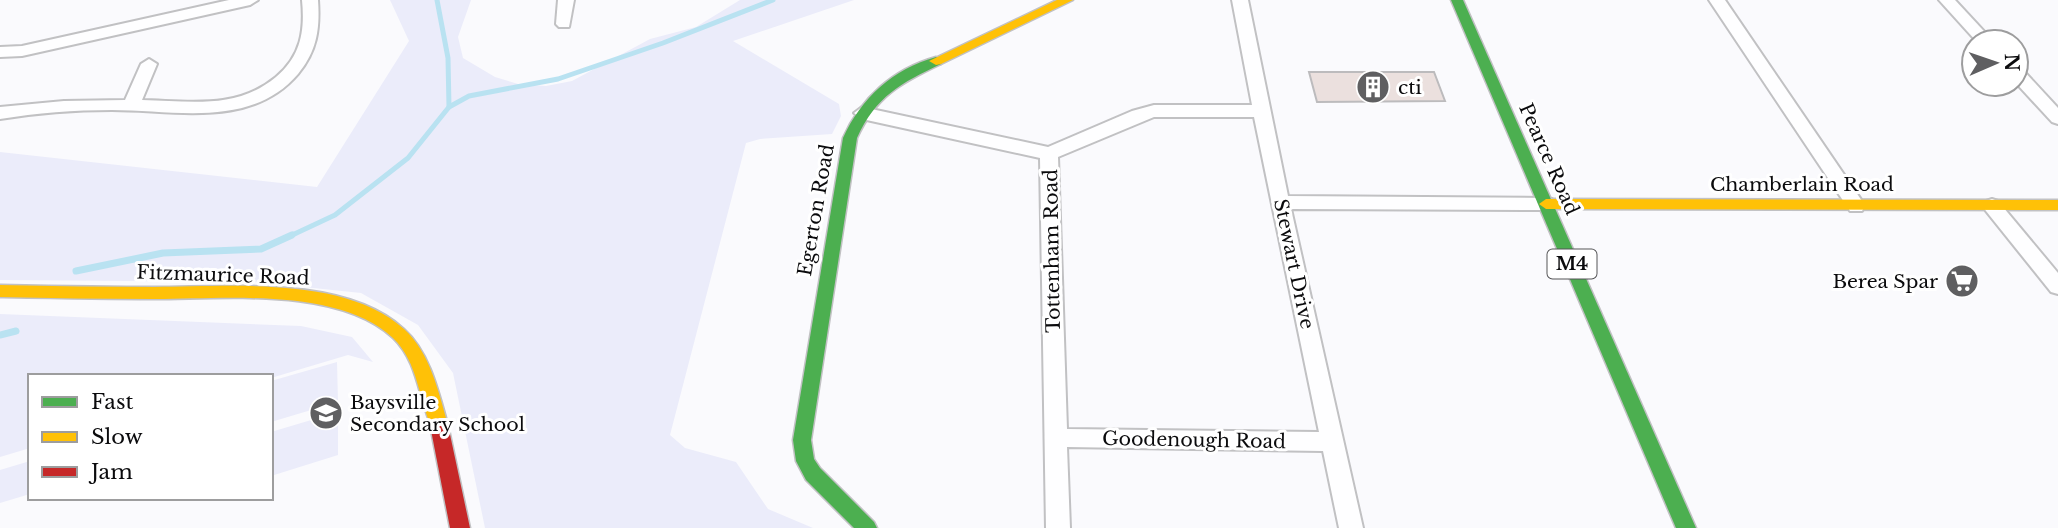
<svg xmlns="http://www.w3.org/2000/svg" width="2058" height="528" viewBox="0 0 2058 528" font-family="'Libre Baskerville',serif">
<rect width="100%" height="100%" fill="#fafafd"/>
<!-- green -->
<g fill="#ebecfa">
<path d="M 390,0 L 471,0 L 458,37 L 463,58 L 495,77 L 518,84 L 546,86 L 572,81 L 650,39 L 696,27 L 740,0 L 854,0 L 733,41 L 839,104 L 841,116 L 832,134 L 760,139 L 746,143 L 670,435 L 685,448 L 736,462 L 768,509 L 813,528 L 485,528 L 453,373 L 418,325 L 361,293 L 256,282 L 0,280 L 0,152 L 317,187 L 409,41 Z"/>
<path d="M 0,314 L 301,326 L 352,337 L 373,362 L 348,355 L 271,378 L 30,376 L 30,448 L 0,457 Z"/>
<path d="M 337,362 L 338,402 L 271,422 L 271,381 Z"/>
<path d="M 338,412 L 338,455 L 271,476 L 271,432 Z"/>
<path d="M 30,461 L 30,494 L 0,503 L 0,470 Z"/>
</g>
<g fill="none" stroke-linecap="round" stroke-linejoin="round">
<!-- stream-far1 -->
<g stroke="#b9e2f1" stroke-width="5">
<path d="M 449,107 L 469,96 L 558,79 L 663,43 L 773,0"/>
<path d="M 288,237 L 335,215 L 408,158 L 449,107 L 448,58 L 437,0"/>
</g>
<!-- stream -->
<g stroke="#b9e2f1" stroke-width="7">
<path d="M 76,271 L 163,253 L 261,249 L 292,235"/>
<path d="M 0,335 L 16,331"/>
</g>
</g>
<!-- building -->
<path fill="#ebe0de" stroke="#bcbbbd" stroke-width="2" d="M 1309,72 L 1434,72 L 1445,101 L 1317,102 Z"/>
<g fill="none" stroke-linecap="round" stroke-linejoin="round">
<defs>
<g id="street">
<path d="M 229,0 L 258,0 L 250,5 L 22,56 L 0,57 L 0,47 L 22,46 Z"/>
<path d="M 302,0 L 318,0 C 320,29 317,51 298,74 C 251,129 175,110 112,110 C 74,110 37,113 0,119 L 0,107 L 64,101 L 125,100 L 141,64 L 149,59 L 157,64 L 142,100 C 190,101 236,110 276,77 C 301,56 305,31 302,0 Z"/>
<path d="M 558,0 L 574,0 L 569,27 L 559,27 L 556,24 Z"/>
<path d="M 1232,0 L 1248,0 L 1288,196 L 1546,198 L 1552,199 L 1555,204 L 1552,209 L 1546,210 L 1291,209 L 1363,528 L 1339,528 L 1323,451 L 1067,447 L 1070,528 L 1046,528 L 1040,158 L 862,119 L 854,113 L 862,107 L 1048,147 L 1132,111 L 1154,105 L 1252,105 ZM 1154,117 L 1254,117 L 1319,432 L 1067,429 L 1058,157 Z"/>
<path d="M 1709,0 L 1725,0 L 1862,201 L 1865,206 L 1862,211 L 1850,211 Z"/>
<path d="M 1939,0 L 1955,0 L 1994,42 L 1977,42 Z"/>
<path d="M 2016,68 L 2022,69 L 2058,108 L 2058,124 L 2052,122 L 2016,83 Z"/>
<path d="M 1992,199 L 1998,201 L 2058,273 L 2058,294 L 2051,292 L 1986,211 L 1983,206 L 1986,201 Z"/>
</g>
<g id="fast">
<path d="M 1451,0 L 1463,0 L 1696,528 L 1676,528 Z"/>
<path d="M 936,57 L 943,61 L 941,64 C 901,83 876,96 857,138 L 811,440 L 814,459 L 820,468 L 874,522 L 877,528 L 854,528 L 806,480 L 796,461 L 793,440 L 843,138 C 861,98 893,69 936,57 Z"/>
</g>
<g id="slow">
<path d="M 1057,0 L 1073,0 L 941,64 L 936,65 L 929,61 Z"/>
<path d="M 1546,199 L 2058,200 L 2058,210 L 1546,209 L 1539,204 Z"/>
<path d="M 0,285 C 52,286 104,287 155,287 C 229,287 345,275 404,329 C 430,352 439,393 448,425 L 445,430 L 439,432 L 433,430 C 418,400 419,363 393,338 C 338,287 224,299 155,299 C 103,299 52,298 0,297 Z"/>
</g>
<path id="jam" d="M 439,418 L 445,420 L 448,425 L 470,528 L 450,528 L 430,425 L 433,420 Z"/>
</defs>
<!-- street casing -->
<use href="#street" stroke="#c1c1c3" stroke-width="4"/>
<!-- fast casing -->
<use href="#fast" stroke="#c1c1c3" stroke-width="3"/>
<!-- slow casing -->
<use href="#slow" stroke="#c1c1c3" stroke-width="3"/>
<!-- jam casing -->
<use href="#jam" stroke="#c1c1c3" stroke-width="3"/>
<!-- street -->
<use href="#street" fill="#fefeff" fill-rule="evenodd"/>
<!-- fast -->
<use href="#fast" fill="#4caf50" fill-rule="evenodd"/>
<!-- slow -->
<use href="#slow" fill="#ffc107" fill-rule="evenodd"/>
<!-- jam -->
<use href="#jam" fill="#c62828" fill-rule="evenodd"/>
</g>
<!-- icons -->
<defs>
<symbol id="building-disc" viewBox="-11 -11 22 22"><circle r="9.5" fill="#5f5f61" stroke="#fff"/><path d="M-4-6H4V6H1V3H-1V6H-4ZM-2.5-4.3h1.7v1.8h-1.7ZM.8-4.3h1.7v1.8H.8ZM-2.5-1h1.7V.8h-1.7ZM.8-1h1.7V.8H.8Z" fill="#fff"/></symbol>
<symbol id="supermarket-disc" viewBox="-11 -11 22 22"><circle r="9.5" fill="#5f5f61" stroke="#fff"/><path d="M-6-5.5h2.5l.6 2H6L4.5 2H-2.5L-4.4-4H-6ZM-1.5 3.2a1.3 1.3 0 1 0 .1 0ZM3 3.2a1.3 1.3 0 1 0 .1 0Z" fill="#fff"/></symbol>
<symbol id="school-disc" viewBox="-11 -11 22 22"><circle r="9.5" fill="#5f5f61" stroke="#fff"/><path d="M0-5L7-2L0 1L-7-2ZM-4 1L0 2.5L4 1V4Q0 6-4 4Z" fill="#fff"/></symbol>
</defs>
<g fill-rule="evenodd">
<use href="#building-disc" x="1354" y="68" width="38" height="38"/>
<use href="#supermarket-disc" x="1943" y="262" width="38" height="38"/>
<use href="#school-disc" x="307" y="394" width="38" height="38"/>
</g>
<g text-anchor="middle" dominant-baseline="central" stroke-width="6" stroke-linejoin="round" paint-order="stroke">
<!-- shield labels -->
<rect fill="#fff" stroke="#545456" stroke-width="2" x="1547.5" y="249.5" width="49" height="29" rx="5"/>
<g font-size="18" font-weight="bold" fill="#0b0b0d">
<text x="1572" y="264">M4</text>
</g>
<!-- poi labels -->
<g font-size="19" fill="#0b0b0d" stroke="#fff" text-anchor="start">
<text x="1398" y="87">cti</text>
<text x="1938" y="281" text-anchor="end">Berea Spar</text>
<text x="350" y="402">Baysville<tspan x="350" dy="22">Secondary School</tspan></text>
</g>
<!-- street labels -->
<g font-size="19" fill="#0b0b0d" stroke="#fff">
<text transform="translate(1549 159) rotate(66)">Pearce Road</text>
<text x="1802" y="184">Chamberlain Road</text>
<text transform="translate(816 210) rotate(-80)">Egerton Road</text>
<text transform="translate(1052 251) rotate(-91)">Tottenham Road</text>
<text transform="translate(1294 264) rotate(78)">Stewart Drive</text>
<text transform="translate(223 275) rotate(2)">Fitzmaurice Road</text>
<text transform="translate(1194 440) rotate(1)">Goodenough Road</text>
</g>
</g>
<!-- legend -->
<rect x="28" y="374" width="245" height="126" fill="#ffffff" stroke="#9d9d9e" stroke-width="2"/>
<rect x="42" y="397" width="35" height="10" fill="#4caf50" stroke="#9d9d9e" stroke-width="2"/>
<text x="91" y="409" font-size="21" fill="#0b0b0d">Fast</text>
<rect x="42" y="432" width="35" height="10" fill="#ffc107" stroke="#9d9d9e" stroke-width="2"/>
<text x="91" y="444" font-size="21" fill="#0b0b0d">Slow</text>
<rect x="42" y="467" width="35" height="10" fill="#c62828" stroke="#9d9d9e" stroke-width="2"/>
<text x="91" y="479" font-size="21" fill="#0b0b0d">Jam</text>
<!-- north arrow -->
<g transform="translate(1995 63) rotate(88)"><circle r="33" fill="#ffffff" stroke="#9d9d9e" stroke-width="2"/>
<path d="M0-5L12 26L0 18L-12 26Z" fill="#5f5f61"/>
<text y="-10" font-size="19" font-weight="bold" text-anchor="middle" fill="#0b0b0d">N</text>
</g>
</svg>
